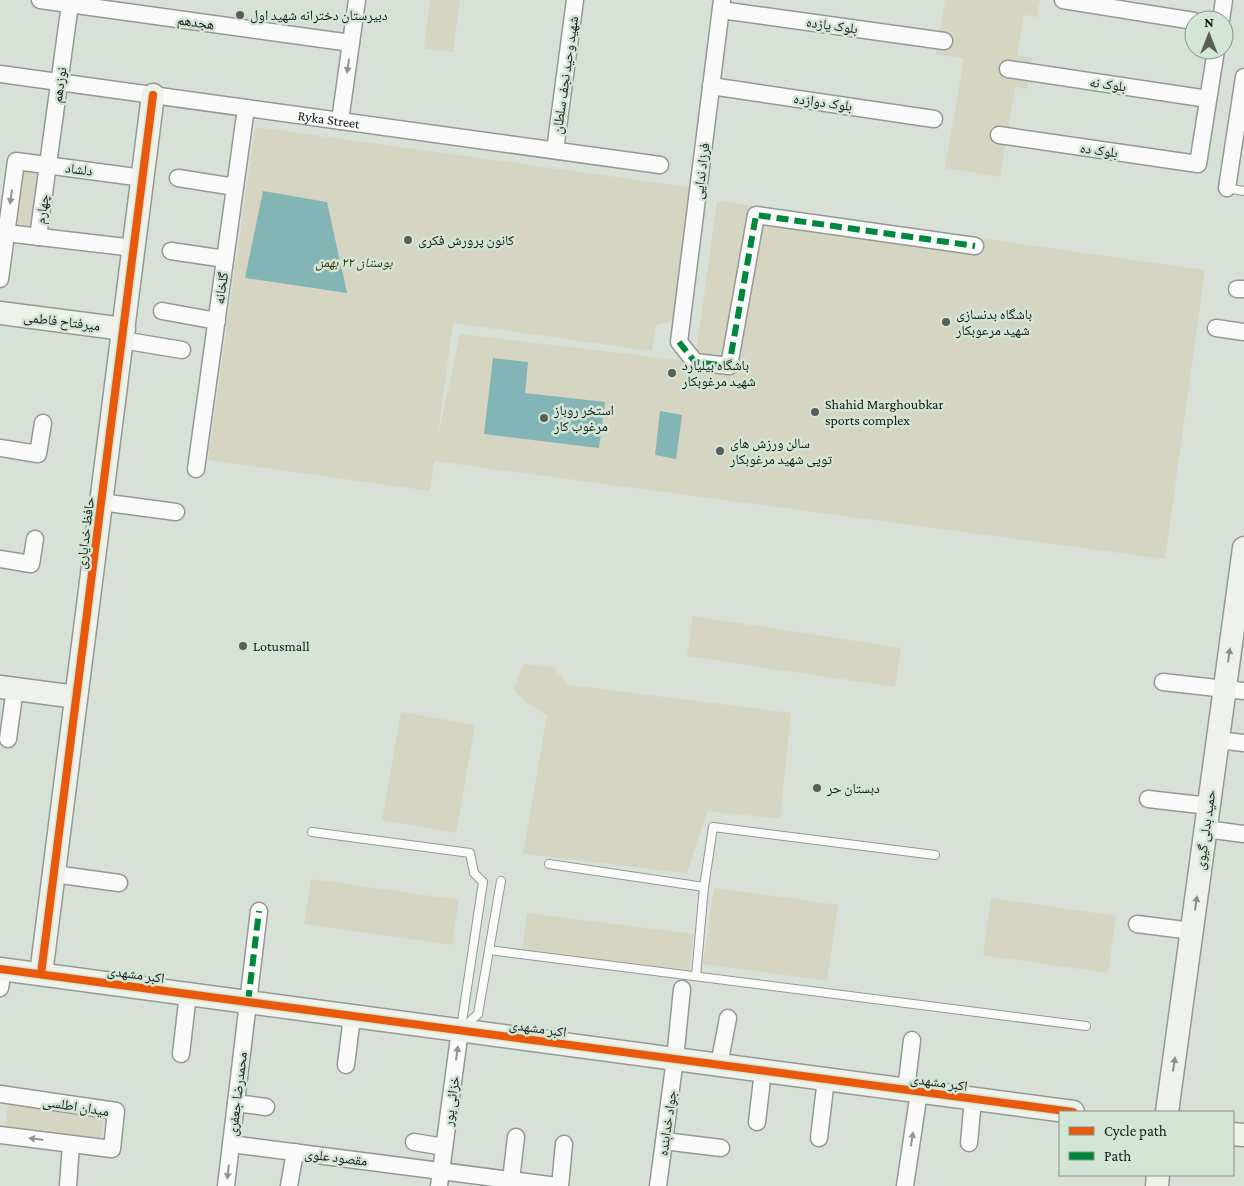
<svg xmlns="http://www.w3.org/2000/svg" width="1244" height="1186" viewBox="0 0 1244 1186" font-family="'Crimson Pro','Noto Naskh Arabic',serif">
<rect width="100%" height="100%" fill="#d7e1d8"/>
<!-- green -->
<g fill="#d6d5c1">
<path d="M 430,0 L 460,0 L 453,52 L 424,49 Z"/>
<path d="M 945,0 L 1040,0 L 1037,17 L 1024,15 L 1017,55 L 1032,58 L 1027,89 L 1015,88 L 1000,177 L 945,168 L 964,59 L 936,54 Z"/>
<path d="M 255,127 L 695,188 L 677,320 L 656,325 L 652,351 L 453,323 L 437,440 L 460,334 L 695,362 L 717,201 L 1205,270 L 1165,559 L 434,461 L 430,491 L 208,460 Z"/>
<path d="M 18,166 L 42,169 L 34,230 L 9,226 Z"/>
<path d="M 693,616 L 901,648 L 895,687 L 687,656 Z"/>
<path d="M 523,664 L 554,668 L 569,685 L 791,713 L 780,819 L 707,811 L 687,873 L 523,854 L 547,715 L 527,703 L 514,690 Z"/>
<path d="M 401,712 L 475,725 L 456,833 L 382,820 Z"/>
<path d="M 311,879 L 459,900 L 452,945 L 304,924 Z"/>
<path d="M 714,888 L 838,905 L 827,981 L 703,964 Z"/>
<path d="M 991,898 L 1116,916 L 1108,973 L 983,955 Z"/>
<path d="M 527,913 L 694,934 L 689,972 L 522,951 Z"/>
<path d="M 8,1104 L 104,1117 L 101,1140 L 5,1127 Z"/>
</g>
<!-- water -->
<g fill="#84b5b6">
<path d="M 263,191 L 327,202 L 347,293 L 245,278 Z"/>
<path d="M 493,358 L 528,362 L 525,393 L 605,402 L 599,448 L 484,434 Z"/>
<path d="M 660,411 L 682,415 L 676,459 L 655,455 Z"/>
</g>
<g fill="none" stroke-linecap="round" stroke-linejoin="round">
<defs>
<g id="lane">
<path d="M 1227,188 L 1244,191"/>
<path d="M 312,832 L 470,853 L 474,873 L 483,882 L 461,1028"/>
<path d="M 549,864 L 704,887"/>
<path d="M 489,950 L 1086,1026"/>
<path d="M 696,976 L 704,887 L 713,827 L 935,855"/>
<path d="M 464,1027 L 478,1014 L 501,881"/>
</g>
<g id="street">
<path d="M 40,0 L 351,43"/>
<path d="M 722,0 L 679,342 L 695,362 L 729,366 L 756,215 L 975,246"/>
<path d="M 1063,0 L 1194,21"/>
<path d="M 721,10 L 944,41"/>
<path d="M 1221,20 L 1224,0"/>
<path d="M 1008,69 L 1208,99"/>
<path id="s1" d="M 0,74 L 660,165"/>
<path d="M 711,86 L 934,119"/>
<path d="M 340,121 L 357,0"/>
<path d="M 999,135 L 1198,164 L 1216,50"/>
<path d="M 555,150 L 575,0"/>
<path d="M 178,178 L 235,187"/>
<path d="M 1227,188 L 1244,77"/>
<path d="M 6,233 L 134,248"/>
<path d="M 38,237 L 70,4"/>
<path d="M 171,251 L 225,259"/>
<path d="M 0,279 L 16,161 L 143,178"/>
<path d="M 1237,289 L 1244,289"/>
<path d="M 162,311 L 217,321"/>
<path d="M 1216,328 L 1244,332"/>
<path d="M 122,340 L 182,350"/>
<path d="M 0,448 L 38,454 L 43,423"/>
<path d="M 196,469 L 246,108"/>
<path d="M 101,502 L 176,512"/>
<path d="M 0,559 L 31,564 L 35,539"/>
<path d="M 1163,682 L 1244,691"/>
<path d="M 8,739 L 15,688"/>
<path d="M 1218,740 L 1244,743"/>
<path d="M 1148,799 L 1209,806"/>
<path d="M 1206,829 L 1244,834"/>
<path d="M 54,874 L 119,883"/>
<path d="M 1137,924 L 1192,931"/>
<path d="M 0,988 L 3,969"/>
<path d="M 181,1054 L 188,994"/>
<path d="M 346,1065 L 352,1016"/>
<path d="M 719,1065 L 728,1018"/>
<path d="M 906,1090 L 912,1040"/>
<path d="M 0,1094 L 116,1111 L 112,1149 L 0,1135"/>
<path d="M 236,1103 L 266,1107"/>
<path d="M 757,1122 L 763,1071"/>
<path d="M 819,1138 L 826,1079"/>
<path d="M 664,1141 L 721,1148"/>
<path d="M 414,1142 L 444,1147"/>
<path d="M 969,1143 L 973,1099"/>
<path d="M 231,1144 L 557,1186"/>
<path d="M 511,1180 L 516,1137"/>
<path d="M 68,1186 L 71,1144"/>
<path d="M 226,1186 L 259,911"/>
<path d="M 289,1186 L 295,1152"/>
<path d="M 439,1186 L 460,1030"/>
<path d="M 560,1186 L 564,1144"/>
<path d="M 658,1186 L 675,1059 L 682,989"/>
<path d="M 905,1186 L 919,1092"/>
</g>
<g id="secondary">
<path d="M 0,313 L 124,329"/>
<path d="M 0,687 L 76,697"/>
<path d="M 0,969 L 1073,1112"/>
<path d="M 41,974 L 153,95"/>
<path d="M 1167,1112 L 1244,548"/>
<path d="M 1233,1134 L 1244,1135"/>
<path d="M 1157,1186 L 1158,1175"/>
</g>
</defs>
<!-- lane casing -->
<use href="#lane" stroke="#929a93" stroke-width="10"/>
<!-- street casing -->
<use href="#street" stroke="#929a93" stroke-width="19"/>
<!-- secondary casing -->
<use href="#secondary" stroke="#929a93" stroke-width="25"/>
<!-- lane -->
<use href="#lane" stroke="#f9faf9" stroke-width="8"/>
<!-- street -->
<use href="#street" stroke="#f9faf9" stroke-width="16"/>
<!-- secondary -->
<use href="#secondary" stroke="#eff1eb" stroke-width="22"/>
<!-- quiet -->
<g stroke="#00873e" stroke-width="6" stroke-dasharray="12 6" stroke-linecap="butt">
<path d="M 679,342 L 695,362 L 729,366 L 756,215 L 975,246"/>
<path d="M 248,1002 L 259,911"/>
</g>
<defs>
<g id="cycleway">
<path d="M 0,969 L 1073,1112"/>
<path d="M 41,974 L 153,95"/>
</g>
</defs>
<!-- cycleway casing -->
<use href="#cycleway" stroke="#d3e5d5" stroke-width="11"/>
<!-- cycleway -->
<use href="#cycleway" stroke="#e8590c" stroke-width="8"/>
</g>
<!-- one-way arrows -->
<defs><path id="oneway-solid" d="M-6-.8H1V-3.2L6.5 0L1 3.2V.8H-6Z" transform="scale(1.25)"/></defs>
<g fill="#929592">
<use href="#oneway-solid" transform="translate(348 66) rotate(98)"/>
<use href="#oneway-solid" transform="translate(11 197) rotate(98)"/>
<use href="#oneway-solid" transform="translate(457 1053) rotate(-82)"/>
<use href="#oneway-solid" transform="translate(36 1139) rotate(-173)"/>
<use href="#oneway-solid" transform="translate(912 1139) rotate(-81)"/>
<use href="#oneway-solid" transform="translate(228 1172) rotate(97)"/>
</g>
<g fill="#8c908a">
<use href="#oneway-solid" transform="translate(1229 655) rotate(-82)"/>
<use href="#oneway-solid" transform="translate(1196 903) rotate(-82)"/>
<use href="#oneway-solid" transform="translate(1174 1064) rotate(-82)"/>
</g>
<!-- markers -->
<g fill="#585f59" stroke="#d3e5d5" stroke-width="2">
<circle cx="240" cy="15" r="5"/>
<circle cx="408" cy="240" r="5"/>
<circle cx="946" cy="322" r="5"/>
<circle cx="672" cy="373" r="5"/>
<circle cx="815" cy="412" r="5"/>
<circle cx="544" cy="418" r="5"/>
<circle cx="720" cy="451" r="5"/>
<circle cx="243" cy="646" r="5"/>
<circle cx="817" cy="788" r="5"/>
</g>
<g text-anchor="middle" dominant-baseline="central" stroke-width="5" stroke-linejoin="round" paint-order="stroke">
<!-- poi labels -->
<g font-size="14" fill="#131914" stroke="#d3e5d5" text-anchor="start">
<text x="250" y="15">دبيرستان دخترانه شهید اول</text>
<text x="418" y="240">کانون پرورش فکری</text>
<text x="956" y="314">باشگاه بدنسازی<tspan x="956" dy="16">شهید مرعوبکار</tspan></text>
<text x="682" y="365">باشگاه بیلیارد<tspan x="682" dy="16">شهید مرغوبکار</tspan></text>
<text x="825" y="404">Shahid Marghoubkar<tspan x="825" dy="16">sports complex</tspan></text>
<text x="554" y="410">استخر روباز<tspan x="554" dy="16">مرغوب کار</tspan></text>
<text x="730" y="443">سالن ورزش های<tspan x="730" dy="16">توپی شهید مرغوبکار</tspan></text>
<text x="253" y="646">Lotusmall</text>
<text x="827" y="788">دبستان حر</text>
</g>
<!-- street labels -->
<g font-size="14" fill="#131914" stroke="#d3e5d5">
<text transform="translate(196 22) rotate(8)">هجدهم</text>
<text transform="translate(832 25) rotate(8)">بلوک یازده</text>
<text transform="translate(565 75) rotate(-82)">شهید وحید نجف سلطان</text>
<text transform="translate(1108 84) rotate(8)">بلوک نه</text>
<text transform="translate(59 85) rotate(-82)">نوزدهم</text>
<text transform="translate(823 102) rotate(8)">بلوک دوازده</text>
<text stroke="none"><textPath href="#s1" startOffset="332">Ryka Street</textPath></text>
<text transform="translate(1099 150) rotate(8)">بلوک ده</text>
<text transform="translate(79 169) rotate(7)">دلشاد</text>
<text transform="translate(701 171) rotate(-83)">فرزاد ندایی</text>
<text transform="translate(42 209) rotate(-82)">چهارم</text>
<text transform="translate(221 288) rotate(-82)">گلخانه</text>
<text transform="translate(62 321) rotate(7)">میرفتاح فاطمی</text>
<text transform="translate(85 533) rotate(-83)">حافظ خدایاری</text>
<text transform="translate(1205 830) rotate(-82)">حمید بدلی گیوی</text>
<text transform="translate(136 974) rotate(8)">اکبر مشهدی</text>
<text transform="translate(538 1028) rotate(8)">اکبر مشهدی</text>
<text transform="translate(939 1082) rotate(8)">اکبر مشهدی</text>
<text transform="translate(237 1094) rotate(-83)">محمدرضا جعفری</text>
<text transform="translate(451 1101) rotate(-82)">خزائی پور</text>
<text transform="translate(76 1106) rotate(9)">میدان اطلسی</text>
<text transform="translate(667 1123) rotate(-82)">جواد خدابنده</text>
<text transform="translate(336 1157) rotate(7)">مقصود علوی</text>
</g>
<!-- park labels -->
<g font-size="14" font-style="italic" fill="#40350c" stroke="#d3e5d5">
<text x="354" y="262">بوستان ۲۲ بهمن</text>
</g>
</g>
<!-- legend -->
<rect x="1059" y="1111" width="175" height="65" fill="#d3e5d5" stroke="#869388"/>
<rect x="1069" y="1127" width="25" height="8" fill="#e8590c" stroke="#869388"/>
<text x="1104" y="1136" font-size="15" fill="#131914">Cycle path</text>
<rect x="1069" y="1152" width="25" height="8" fill="#00873e" stroke="#869388"/>
<text x="1104" y="1161" font-size="15" fill="#131914">Path</text>
<!-- north arrow -->
<g transform="translate(1209 35)"><circle r="24" fill="#d3e5d5" stroke="#869388"/>
<path d="M0-4L9 19L0 12L-9 19Z" fill="#585f59"/>
<text y="-8" font-size="14" font-weight="bold" text-anchor="middle" fill="#131914">N</text>
</g>
</svg>
